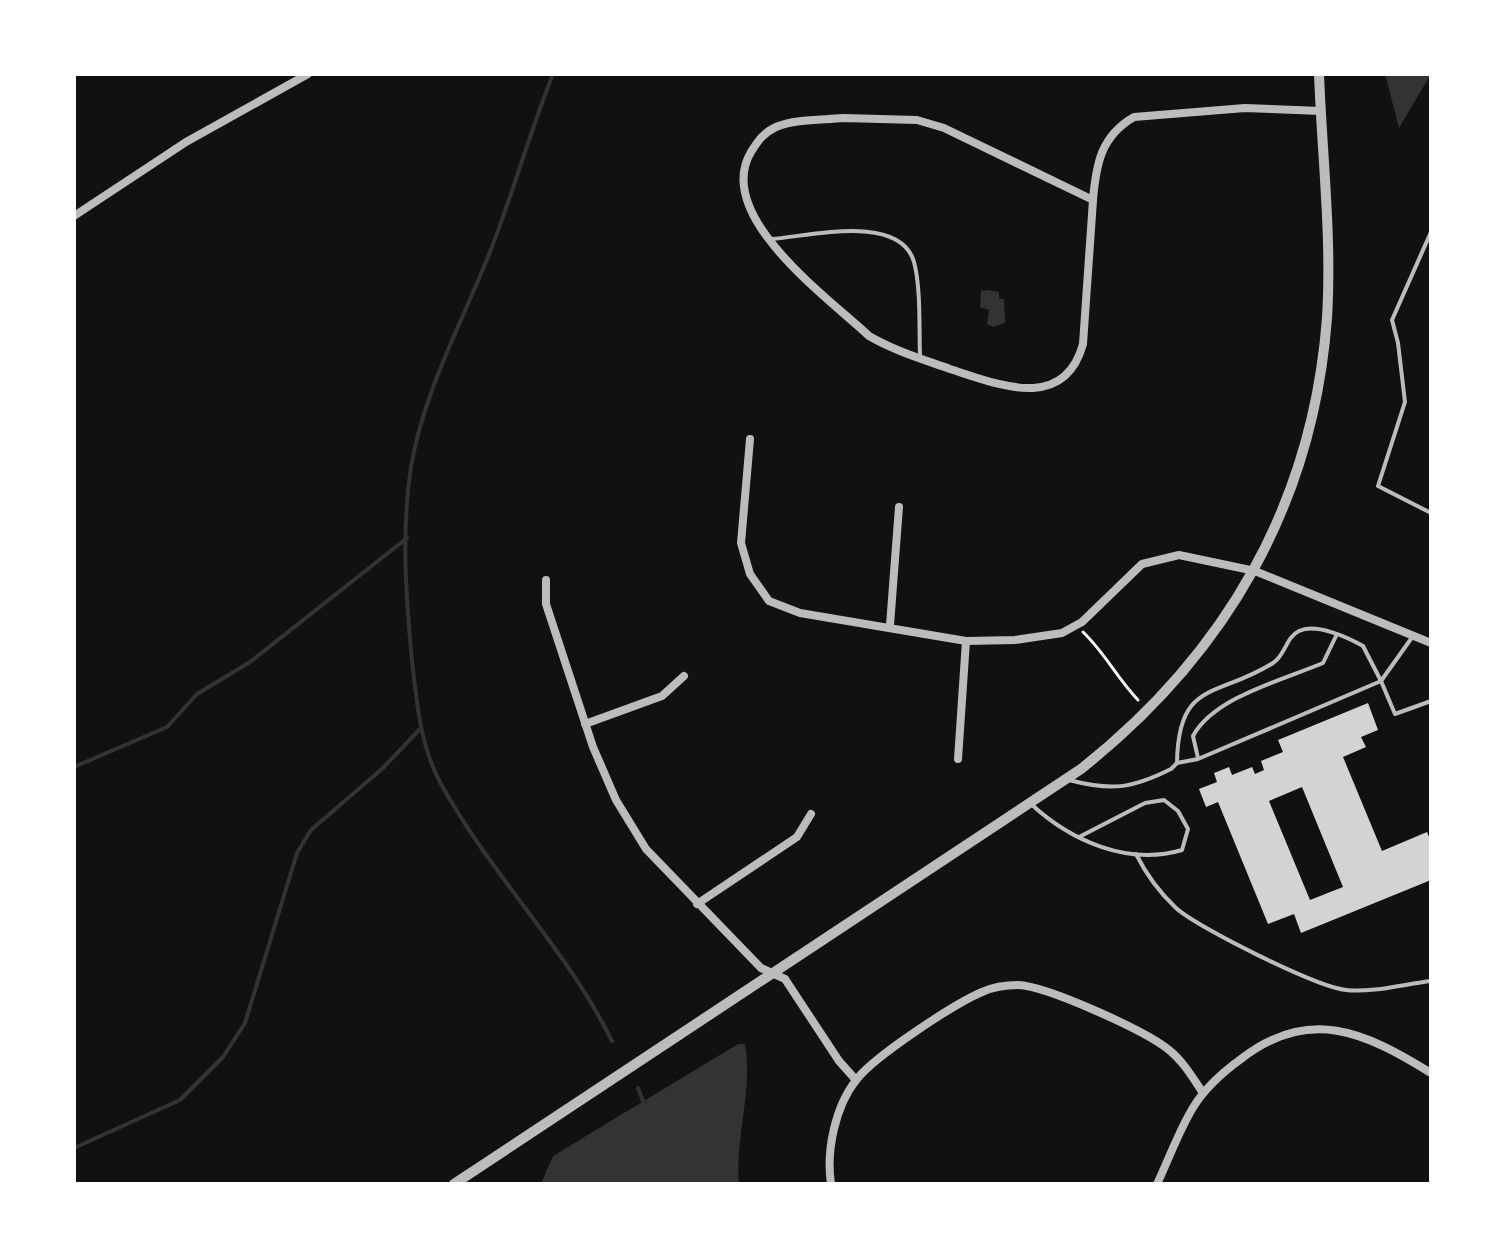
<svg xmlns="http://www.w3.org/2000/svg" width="1505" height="1258" viewBox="0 0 1505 1258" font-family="Cabin,sans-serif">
<rect width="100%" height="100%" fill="#111"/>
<!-- water -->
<g fill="#333">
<path d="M 1385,74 L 1431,74 L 1399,128 Z"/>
<path d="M 988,290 L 999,292 L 999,299 L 1004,299 L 1005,323 L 993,327 L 987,324 L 989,310 L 980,307 L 981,291 Z"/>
<path d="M 738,1044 L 745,1044 C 753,1091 735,1137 739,1184 L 541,1184 L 553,1156 Z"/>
</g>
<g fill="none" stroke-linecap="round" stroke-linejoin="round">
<!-- stream -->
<g stroke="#333" stroke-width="4">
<path d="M 553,74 C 529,134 512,197 488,257 C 460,326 423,394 411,467 C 401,532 406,597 412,661 C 417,703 420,746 441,784 C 491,875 566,948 612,1041"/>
<path d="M 74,767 L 167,727 L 197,694 L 250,662 L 407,538"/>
<path d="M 638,1088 L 643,1101"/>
<path d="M 74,1148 L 180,1100 L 223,1057 L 245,1023 L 297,853 L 311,830 L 383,768 L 420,729"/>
</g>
</g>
<!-- building -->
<path fill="#d3d3d3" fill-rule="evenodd" d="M 1368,703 L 1378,730 L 1361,737 L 1366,747 L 1343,757 L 1382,851 L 1427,832 L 1431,842 L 1431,880 L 1301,933 L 1294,914 L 1268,924 L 1218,802 L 1206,807 L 1199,789 L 1217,782 L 1214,773 L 1229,767 L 1232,775 L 1252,767 L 1255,774 L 1264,770 L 1261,761 L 1283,752 L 1278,740 ZM 1302,787 L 1343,887 L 1310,900 L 1269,801 Z"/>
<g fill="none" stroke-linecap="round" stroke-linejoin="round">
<!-- path -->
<path stroke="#f5f5f5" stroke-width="3" d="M 1083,632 C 1105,653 1117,678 1138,700"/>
<!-- service -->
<g stroke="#bcbcbc" stroke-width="4">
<path d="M 1431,232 L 1392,320 L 1398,343 L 1405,402 L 1378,486 L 1431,513"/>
<path d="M 772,239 C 810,236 900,213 914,262 C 921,288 919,329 920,356"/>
<path d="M 1198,758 L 1193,736 C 1214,697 1283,680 1323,663 L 1336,636"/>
<path d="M 1177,763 L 1198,759 L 1381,681 L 1395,714 L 1431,701"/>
<path d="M 1069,780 C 1111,791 1131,789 1171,769 L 1177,763 C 1178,679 1218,698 1273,663 C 1285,656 1286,637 1299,631 C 1316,623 1347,637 1363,646 L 1381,681 L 1413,636"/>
<path d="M 1031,804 C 1071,841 1128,866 1182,850 L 1188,829 L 1178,811 L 1164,800 L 1145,803 L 1079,837"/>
<path d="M 1136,854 C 1146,874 1159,892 1176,908 C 1198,928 1317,987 1346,990 C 1372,993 1405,984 1431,981"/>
</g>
<!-- minor -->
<g stroke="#bcbcbc" stroke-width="8">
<path d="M 843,118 L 917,120 L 944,128 L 1093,200 L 1083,344 C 1064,413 997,384 950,369 C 922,359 895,351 869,336 C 829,298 713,216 751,152 C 758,141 763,133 776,127 C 794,119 823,120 843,118 Z"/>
<path d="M 1093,200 C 1096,164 1101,136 1134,117 L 1245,108 L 1321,111"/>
<path d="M 74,216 L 186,142 L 308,74"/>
<path d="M 750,439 L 741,543 L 750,574 L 769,601 L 800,613 L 966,641 L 1015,640 L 1062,633 L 1082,622 L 1142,564 L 1179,555 L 1255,571 L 1431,643"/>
<path d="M 546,580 L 546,604 L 593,747 L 616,800 L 646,849 L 761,968 L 785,979 L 839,1061 L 856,1080"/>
<path d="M 890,625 L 899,507"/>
<path d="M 585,724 L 662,696 L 684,676"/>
<path d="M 958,759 L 966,641"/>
<path d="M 697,904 L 797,837 L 811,814"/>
<path d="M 831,1184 C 826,1151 835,1106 857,1079 C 875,1056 954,1004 982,992 C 993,987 1006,985 1018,985 C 1047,986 1146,1031 1169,1050 C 1183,1061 1193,1078 1203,1093"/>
<path d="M 1157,1184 C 1169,1159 1179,1130 1194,1106 C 1206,1087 1223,1072 1241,1059 C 1309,1006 1365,1032 1431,1073"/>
</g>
<!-- tertiary -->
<path stroke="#bcbcbc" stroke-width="10" d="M 454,1184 L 1081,769 C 1226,654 1313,504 1327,318 C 1332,237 1322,155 1319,74"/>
</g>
<!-- border -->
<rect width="1505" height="1258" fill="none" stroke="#ffffff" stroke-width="152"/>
</svg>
